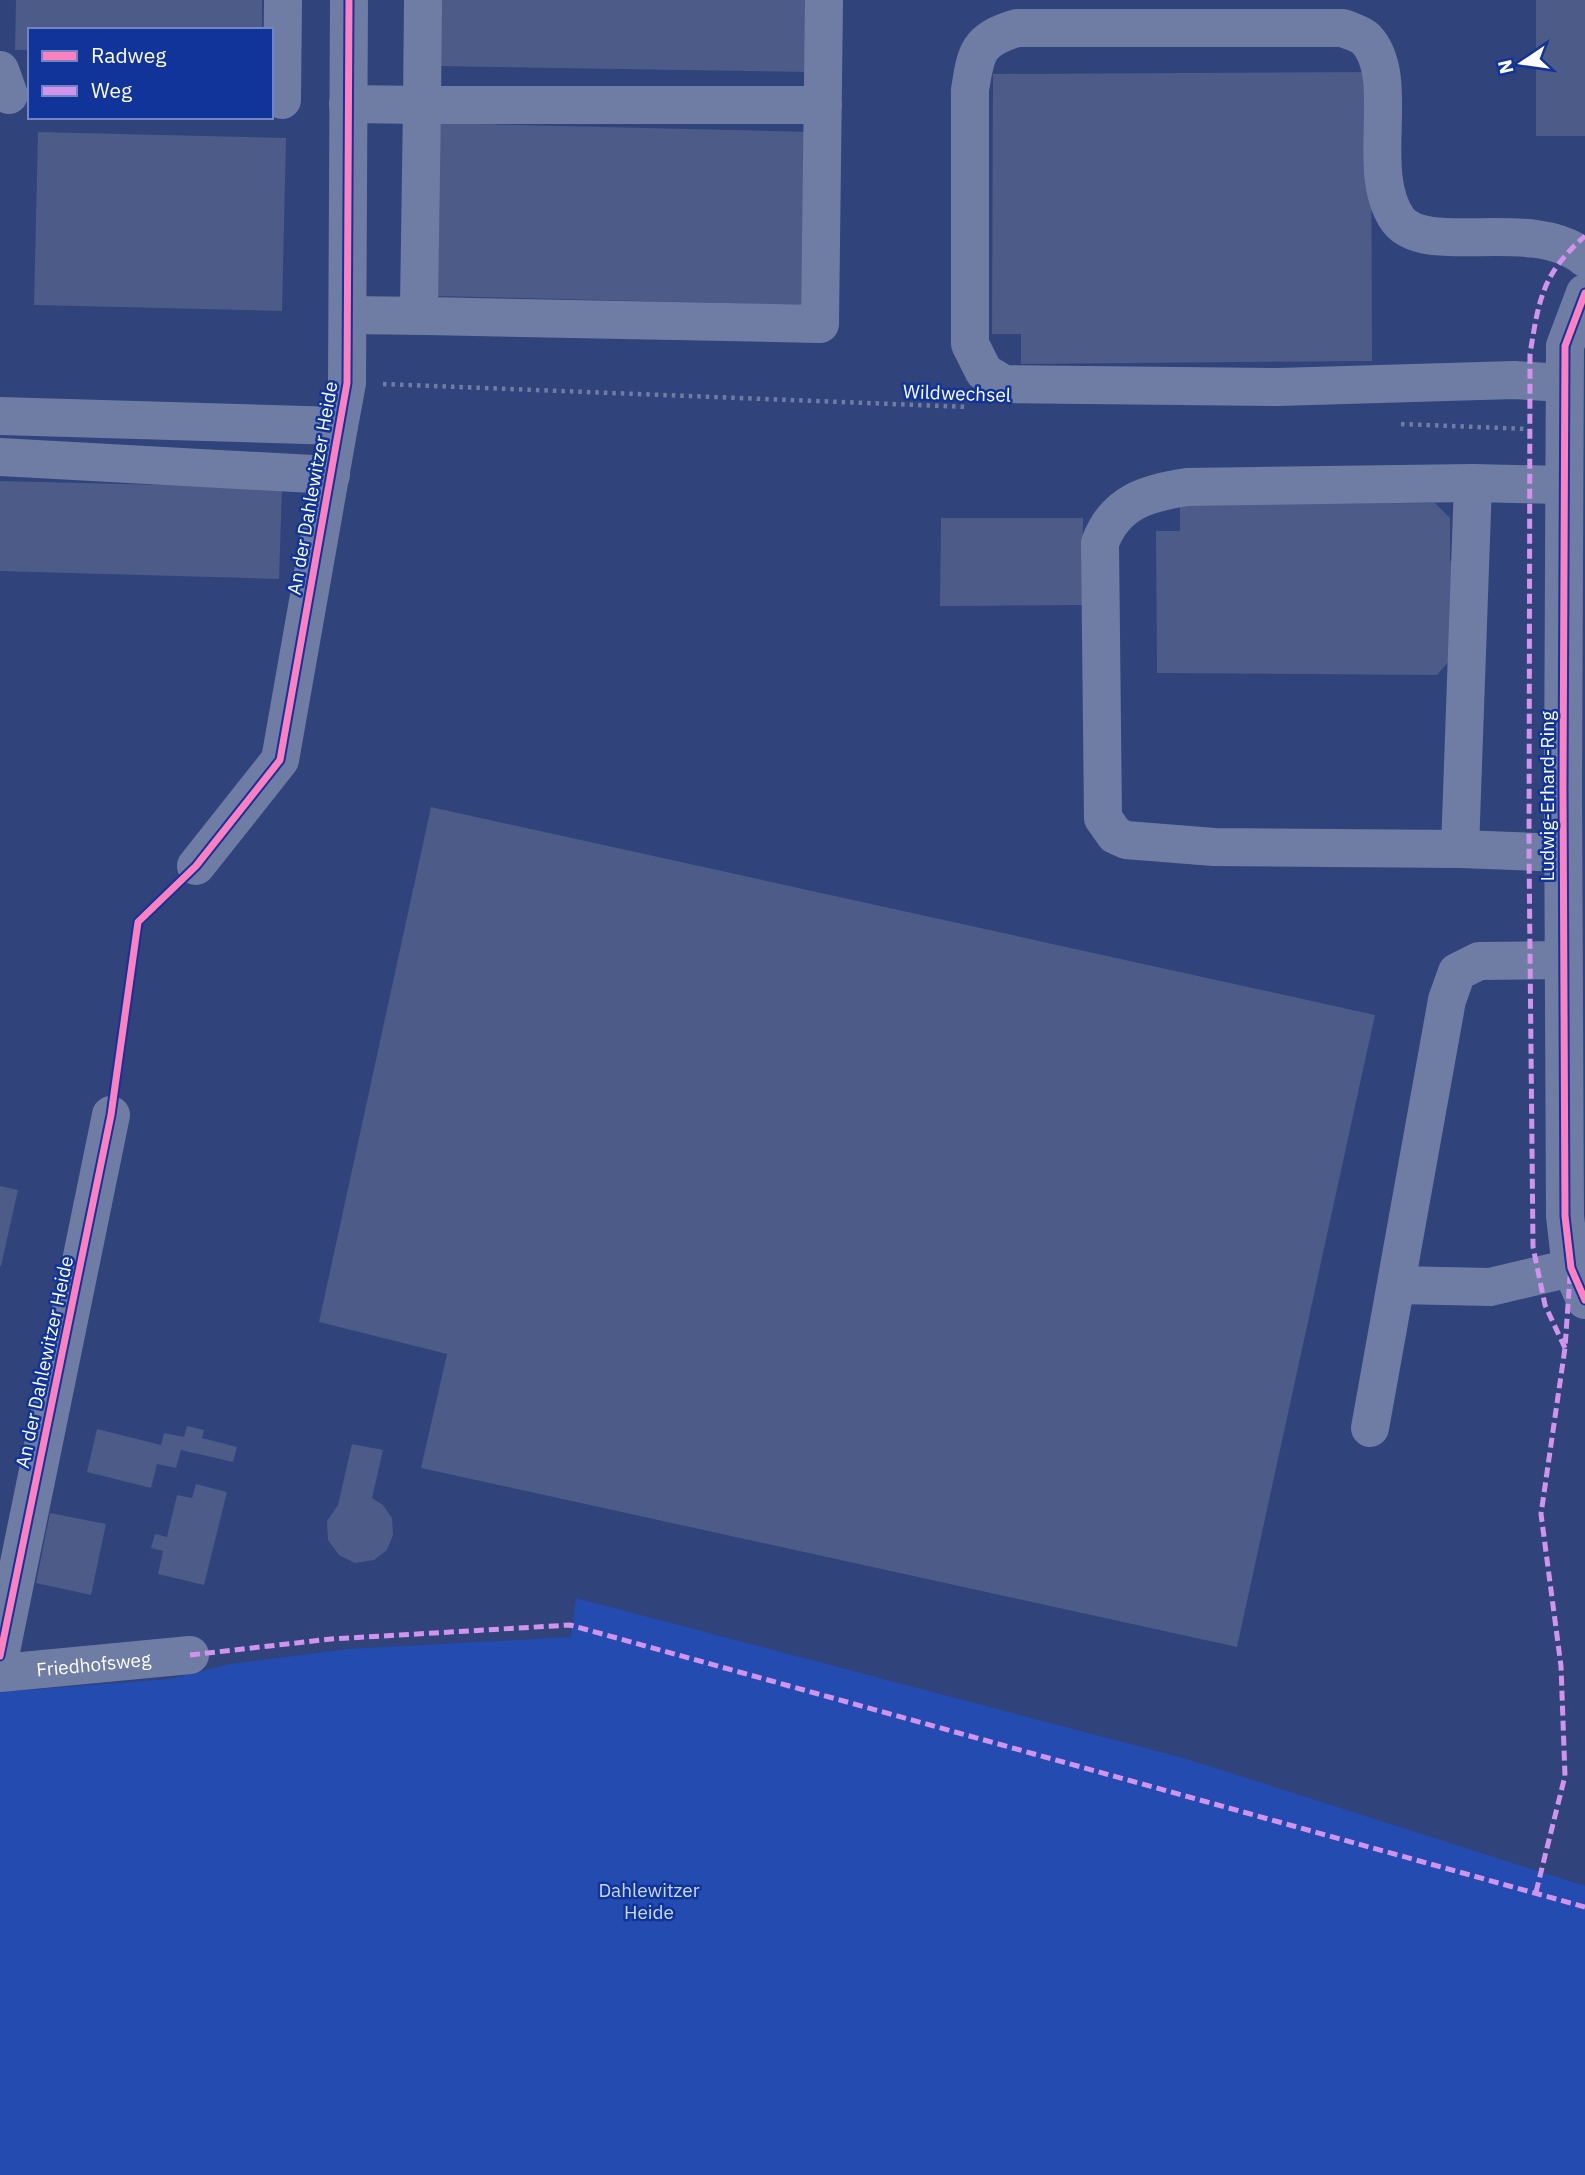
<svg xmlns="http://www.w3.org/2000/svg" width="1585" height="2175" viewBox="0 0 1585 2175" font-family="'IBM Plex Sans',sans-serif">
<rect width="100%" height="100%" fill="#30437a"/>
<!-- green -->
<path fill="#244bb0" d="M 576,1598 L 1187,1759 L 1585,1886 L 1585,2175 L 0,2175 L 0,1692 L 170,1679 L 230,1664 L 349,1649 L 571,1637 Z"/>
<!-- building -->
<g fill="#4c5b88">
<path d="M 16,0 L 262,0 L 262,30 L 30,30 L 30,50 L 15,50 Z"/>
<path d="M 438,0 L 812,0 L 811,72 L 437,66 Z"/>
<rect x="1536" y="0" width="49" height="136"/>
<path d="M 1371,72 L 1372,361 L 1021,364 L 1021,334 L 992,334 L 993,74 Z"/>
<path d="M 438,123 L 812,132 L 808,305 L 434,296 Z"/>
<path d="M 38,132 L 286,138 L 282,311 L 34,305 Z"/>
<path d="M 0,481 L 282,488 L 279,579 L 0,571 Z"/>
<path d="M 1435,503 L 1450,518 L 1450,560 L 1456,569 L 1450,660 L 1437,675 L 1157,673 L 1156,531 L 1180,531 L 1180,504 Z"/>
<path d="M 941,518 L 1083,518 L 1082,605 L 940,606 Z"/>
<path d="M 431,807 L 1375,1015 L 1237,1647 L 421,1468 L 447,1354 L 319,1322 Z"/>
<path d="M 0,1186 L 18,1190 L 1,1266 L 0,1266 Z"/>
<path d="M 187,1426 L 204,1430 L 202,1438 L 237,1447 L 233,1462 L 181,1450 L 176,1468 L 157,1464 L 151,1488 L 87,1472 L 97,1429 L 161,1445 L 164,1433 L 184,1437 Z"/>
<path d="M 352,1444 L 383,1450 L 372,1498 L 383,1505 L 392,1518 L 393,1535 L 387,1550 L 374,1560 L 355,1563 L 339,1555 L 328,1540 L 327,1521 L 338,1505 Z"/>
<path d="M 196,1484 L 227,1492 L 204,1585 L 158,1574 L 163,1551 L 151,1548 L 155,1534 L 167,1537 L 177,1495 L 192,1498 Z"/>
<path d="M 50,1513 L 106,1524 L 91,1595 L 36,1583 Z"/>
</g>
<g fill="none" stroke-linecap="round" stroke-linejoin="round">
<!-- path -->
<g stroke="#6f7da5" stroke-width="4.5" stroke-dasharray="3.5 5" stroke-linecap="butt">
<path d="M 383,384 L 969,407"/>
<path d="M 1401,424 L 1528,429"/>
</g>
<!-- minor -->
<g stroke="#6f7da5" stroke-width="38">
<path d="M 423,0 L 422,105 L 823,105"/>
<path d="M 0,70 L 9,95"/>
<path d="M 282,100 L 283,0"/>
<path d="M 348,104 L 422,105 L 419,306 L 427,316 L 820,324 L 824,0"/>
<path d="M 1585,293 L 1565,346 L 1563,788 L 1565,1216 L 1571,1268 L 1585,1300"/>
<path d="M 348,315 L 427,316"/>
<path d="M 1564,383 L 1514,380 L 1278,387 L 1004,384 L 984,372 L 970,344 L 970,90 C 976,52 977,40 1017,28 L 1343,28 C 1350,31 1361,34 1366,39 C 1403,78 1363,171 1398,220 C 1427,258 1533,215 1585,258"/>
<path d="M 0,416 L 339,426"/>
<path d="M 0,457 L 331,475"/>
<path d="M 1460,849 L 1214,847 L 1126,840 L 1115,835 L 1103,818 L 1100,543 C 1115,502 1147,493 1187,487 L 1473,483"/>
<path d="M 1563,853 L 1460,849 L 1473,483 L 1564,485"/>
<path d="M 196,866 L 280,760 L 339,426 L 347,383 L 349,0"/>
<path d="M 1397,1285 L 1490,1287 L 1571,1268"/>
<path d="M 1370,1428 L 1447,1000 L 1457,972 L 1479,961 L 1563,960"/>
<path d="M 0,1656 L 111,1115"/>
<path id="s1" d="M 0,1673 L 190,1655"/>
</g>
<!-- quiet -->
<g stroke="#d193ec" stroke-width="5" stroke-dasharray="10 5" stroke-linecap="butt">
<path d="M 1565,1348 L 1545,1305 L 1533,1247 L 1529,852 L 1530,354 C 1539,299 1542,274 1585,236"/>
<path d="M 190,1655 L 331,1639 L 570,1625 L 1585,1907"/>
<path d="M 1536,1892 L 1565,1776 L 1561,1666 L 1541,1514 L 1565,1348 L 1570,1276"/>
</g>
<defs>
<g id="cycleway">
<path d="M 1585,293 L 1565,346 L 1563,788 L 1565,1216 L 1571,1268 L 1585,1300"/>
<path d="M 0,1656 L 111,1115 L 138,922 L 196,866 L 280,760 L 347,383 L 349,0"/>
</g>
</defs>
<!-- cycleway casing -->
<use href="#cycleway" stroke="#10349a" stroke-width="11"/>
<!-- cycleway -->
<use href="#cycleway" stroke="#ff80c0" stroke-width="7"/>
</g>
<g text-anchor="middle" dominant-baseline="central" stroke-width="5" stroke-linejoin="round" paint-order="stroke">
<!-- street labels -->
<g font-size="19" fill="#fff" stroke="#10349a">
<text transform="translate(957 393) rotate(2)">Wildwechsel</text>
<text transform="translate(312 488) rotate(-80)">An der Dahlewitzer Heide</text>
<text transform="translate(1547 796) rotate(-90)">Ludwig-Erhard-Ring</text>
<text transform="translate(44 1362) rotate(-78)">An der Dahlewitzer Heide</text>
<text stroke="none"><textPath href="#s1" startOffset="94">Friedhofsweg</textPath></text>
</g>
<!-- park labels -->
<g font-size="19" fill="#cad9fe" stroke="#10349a">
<text x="649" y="1890">Dahlewitzer<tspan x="649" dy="22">Heide</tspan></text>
</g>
</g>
<!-- legend -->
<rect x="28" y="28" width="245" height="91" fill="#10349a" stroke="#7085c2" stroke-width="2"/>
<rect x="42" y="51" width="35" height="10" fill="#ff80c0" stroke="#7085c2" stroke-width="2"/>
<text x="91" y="63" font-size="21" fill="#ffffff">Radweg</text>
<rect x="42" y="86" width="35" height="10" fill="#d193ec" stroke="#7085c2" stroke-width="2"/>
<text x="91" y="98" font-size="21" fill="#ffffff">Weg</text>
<!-- north arrow -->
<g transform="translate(1522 63) rotate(257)" stroke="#10349a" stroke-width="5" paint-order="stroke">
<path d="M0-5L12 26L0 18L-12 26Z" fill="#ffffff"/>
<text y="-10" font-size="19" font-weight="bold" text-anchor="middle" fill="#ffffff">N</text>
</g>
</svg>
